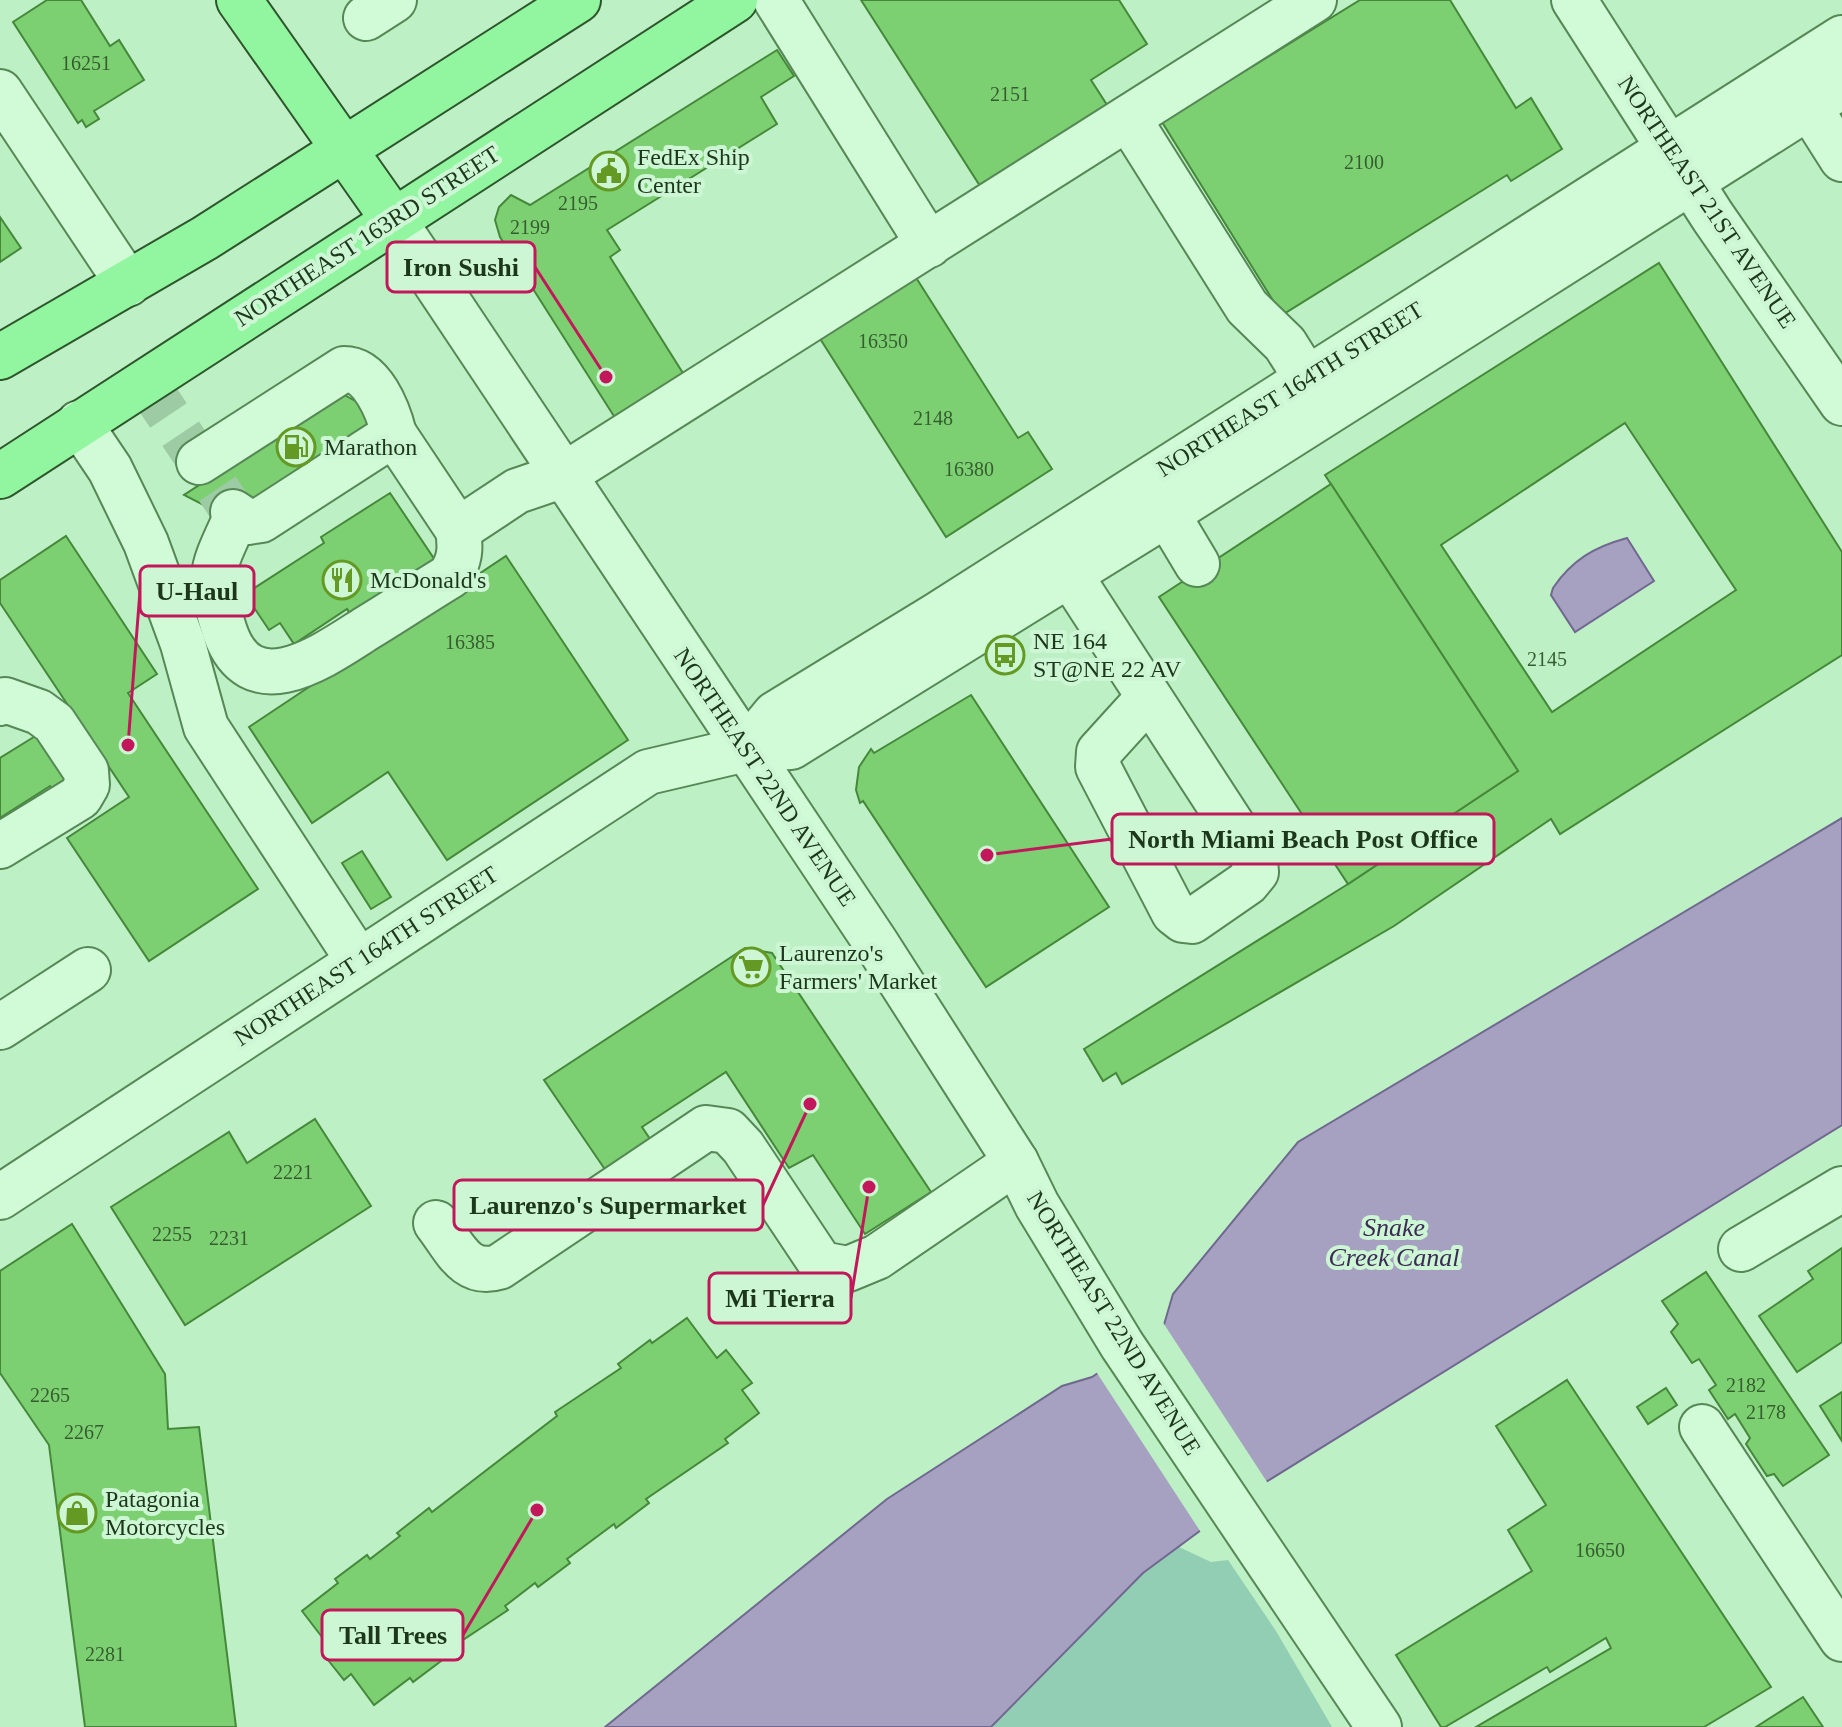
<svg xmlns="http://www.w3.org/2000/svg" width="1842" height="1727" viewBox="0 0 1842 1727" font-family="'Times New Roman',serif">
<rect width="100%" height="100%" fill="#bdf0c5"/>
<!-- green -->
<path fill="#91ceb4" d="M 1179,1547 L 1211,1562 L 1228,1560 L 1276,1631 L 1332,1727 L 991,1727 L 1143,1573 Z"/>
<!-- water -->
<g fill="#a6a1c1" stroke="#70688f" stroke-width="2">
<path d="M 1627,538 L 1654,581 L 1575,632 L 1551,595 L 1553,588 C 1572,560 1594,547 1627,538 Z"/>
<path d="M 1842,818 L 1842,1125 L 1266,1482 L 1143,1573 L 991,1727 L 605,1727 L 887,1499 L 1062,1386 L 1092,1377 L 1163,1328 L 1173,1294 L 1298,1142 Z"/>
</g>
<!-- pier -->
<path fill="#bdf0c5" d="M 1162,1321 L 1269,1485 L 1202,1534 L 1095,1370 Z"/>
<!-- building -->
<g fill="#7dd071" stroke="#46883b" stroke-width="2" fill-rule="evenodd">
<path d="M 47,0 L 81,0 L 110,46 L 119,40 L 144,80 L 94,111 L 99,119 L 86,127 L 82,120 L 78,123 L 13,22 Z"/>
<path d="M 861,0 L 1119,0 L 1147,44 L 1091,80 L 1109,108 L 982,189 Z"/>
<path d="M 1360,0 L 1450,0 L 1516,108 L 1531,98 L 1562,149 L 1511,181 L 1507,175 L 1282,315 L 1162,122 Z"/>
<path d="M 777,50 L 794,76 L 761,97 L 777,124 L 607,230 L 620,250 L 610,257 L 686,378 L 617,421 L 500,237 L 495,220 L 499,207 L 511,195 L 530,205 Z"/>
<path d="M 0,217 L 21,248 L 0,262 Z"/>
<path d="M 1659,263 L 1842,552 L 1842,655 L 1560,834 L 1551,819 L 1394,926 L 1122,1084 L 1116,1073 L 1103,1081 L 1084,1049 L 1348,884 L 1518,771 L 1325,475 ZM 1625,423 L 1736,590 L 1552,712 L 1441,545 Z"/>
<path d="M 915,276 L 1018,438 L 1028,432 L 1052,469 L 946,537 L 819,337 Z"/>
<path d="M 341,393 L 382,416 L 227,517 L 184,495 Z"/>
<path d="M 1331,484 L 1518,771 L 1348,884 L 1159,597 Z"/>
<path d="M 390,493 L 439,566 L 355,622 L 347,609 L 294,644 L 280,623 L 269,630 L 245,594 L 324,543 L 321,537 Z"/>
<path d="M 66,536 L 157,674 L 128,693 L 258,889 L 149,961 L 67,838 L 129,797 L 0,603 L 0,580 Z"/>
<path d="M 506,556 L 628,740 L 447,860 L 388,772 L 312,823 L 249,727 Z"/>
<path d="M 971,695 L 1109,907 L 986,987 L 863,801 L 860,803 L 856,790 L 859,767 L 871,749 L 874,753 Z"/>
<path d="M 37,735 L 68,784 L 54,792 L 50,786 L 0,818 L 0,758 Z"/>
<path d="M 362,851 L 391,897 L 371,909 L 342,863 Z"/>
<path d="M 745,948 L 772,953 L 931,1192 L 865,1234 L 813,1155 L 789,1168 L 726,1072 L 642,1127 L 652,1142 L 606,1171 L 544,1080 Z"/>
<path d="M 315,1119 L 371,1206 L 185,1325 L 111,1207 L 229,1132 L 247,1163 Z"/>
<path d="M 72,1224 L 165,1374 L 168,1429 L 199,1427 L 236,1727 L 85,1727 L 49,1445 L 0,1373 L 0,1271 Z"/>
<path d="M 1842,1248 L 1842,1342 L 1797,1372 L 1759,1316 L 1813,1279 L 1808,1271 Z"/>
<path d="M 1706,1272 L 1829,1455 L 1783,1486 L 1774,1474 L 1767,1476 L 1746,1444 L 1750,1438 L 1735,1414 L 1728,1419 L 1709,1390 L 1716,1385 L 1699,1359 L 1692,1363 L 1671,1332 L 1678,1324 L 1662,1301 Z"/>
<path d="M 687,1318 L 717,1358 L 726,1350 L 752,1383 L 742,1390 L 759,1413 L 725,1439 L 728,1443 L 646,1499 L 649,1503 L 616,1528 L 614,1524 L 567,1559 L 570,1563 L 538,1587 L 535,1583 L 505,1606 L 508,1610 L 442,1654 L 445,1658 L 413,1682 L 410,1678 L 374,1705 L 351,1674 L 344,1680 L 328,1660 L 335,1654 L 302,1611 L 338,1583 L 335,1579 L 367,1555 L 370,1559 L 400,1536 L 397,1533 L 429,1508 L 432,1512 L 557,1416 L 555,1412 L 621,1368 L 618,1364 L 650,1340 L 652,1343 Z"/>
<path d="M 1567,1380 L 1771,1687 L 1704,1727 L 1476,1727 L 1611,1648 L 1606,1638 L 1550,1672 L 1547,1667 L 1445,1727 L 1441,1727 L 1396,1655 L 1532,1571 L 1508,1530 L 1546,1505 L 1496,1426 Z"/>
<path d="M 1666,1388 L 1677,1405 L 1648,1424 L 1637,1407 Z"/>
<path d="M 1842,1392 L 1842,1441 L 1820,1406 Z"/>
<path d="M 1803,1697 L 1823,1727 L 1756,1727 Z"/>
</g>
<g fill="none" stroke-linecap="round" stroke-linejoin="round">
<!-- minor-tunnel -->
<path stroke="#9dcba3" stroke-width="44" stroke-dasharray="44 22" stroke-linecap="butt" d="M 144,379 L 233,512"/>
<defs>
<g id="minor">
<path d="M 776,0 L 929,245"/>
<path d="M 1574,0 L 1713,217 L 1842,403"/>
<path d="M 366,18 L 394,0"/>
<path d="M 0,92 L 128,284"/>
<path d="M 1809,107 L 1842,159"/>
<path d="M 1128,118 L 1247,307 L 1285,344 L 1307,379"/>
<path d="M 393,219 L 876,943 L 1016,1162 L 1037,1205 L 1122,1345 L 1379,1727"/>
<path d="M 79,423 L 110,469 L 146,543 L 183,644 L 206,727 L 358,960"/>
<path d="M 199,462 L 344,369 C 372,369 388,410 394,434"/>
<path d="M 233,512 L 248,522 L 261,520 L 394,434 L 458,530 L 517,491 L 564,475 L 1314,0"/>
<path d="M 1167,514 L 1197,564"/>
<path d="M 236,517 C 212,570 206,574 225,632 C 252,709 326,654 367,628 C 395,611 422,593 450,576 C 460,560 461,549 458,530"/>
<path d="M 1068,572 L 1255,860 L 1256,872 L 1247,883 L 1192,921 L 1183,920 L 1174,913 L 1098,767 L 1099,752 L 1148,698"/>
<path d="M 0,703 L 5,700 L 39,712 L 54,723 L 86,771 L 87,785 L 80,797 L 0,846"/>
<path d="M 746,749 L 775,714 L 937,615 L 1842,38"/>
<path d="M 0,1027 L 88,970"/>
<path d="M 0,1197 L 648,772 L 746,749 L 791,747 L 1167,514 L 1842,86"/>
<path d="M 436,1223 C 455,1247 465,1277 499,1267 L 706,1128 L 728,1131 L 743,1147 L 821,1264 L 848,1269 L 877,1257 L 1016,1162"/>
<path d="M 1741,1249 L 1842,1189"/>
<path d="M 1702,1427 L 1842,1639"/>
</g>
<g id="major">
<path d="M 239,0 L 393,219"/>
<path d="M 0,357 L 205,238 L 578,0"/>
<path d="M 0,476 L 735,0"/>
</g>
</defs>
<!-- minor casing -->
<use href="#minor" stroke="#568856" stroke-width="48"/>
<!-- major casing -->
<use href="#major" stroke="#2e552b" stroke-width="48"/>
<!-- minor -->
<use href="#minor" stroke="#d1fad7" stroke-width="44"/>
<!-- major -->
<use href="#major" stroke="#92f6a1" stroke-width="44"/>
</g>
<!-- icons -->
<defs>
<symbol id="civic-ring" viewBox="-11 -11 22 22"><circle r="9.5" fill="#cdf7d4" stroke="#649a23" stroke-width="1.5"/><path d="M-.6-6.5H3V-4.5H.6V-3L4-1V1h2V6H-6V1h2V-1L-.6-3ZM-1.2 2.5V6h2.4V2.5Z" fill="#649a23"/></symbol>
<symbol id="fuel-ring" viewBox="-11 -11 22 22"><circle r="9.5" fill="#cdf7d4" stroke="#649a23" stroke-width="1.5"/><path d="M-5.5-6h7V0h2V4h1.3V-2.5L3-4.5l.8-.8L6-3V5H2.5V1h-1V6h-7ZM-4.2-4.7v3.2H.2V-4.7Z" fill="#649a23"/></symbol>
<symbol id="restaurant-ring" viewBox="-11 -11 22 22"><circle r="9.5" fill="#cdf7d4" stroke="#649a23" stroke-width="1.5"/><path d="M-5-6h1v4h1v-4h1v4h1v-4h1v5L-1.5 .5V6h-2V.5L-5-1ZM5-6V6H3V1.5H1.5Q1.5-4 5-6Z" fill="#649a23"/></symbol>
<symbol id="bus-ring" viewBox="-11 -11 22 22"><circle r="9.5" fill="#cdf7d4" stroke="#649a23" stroke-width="1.5"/><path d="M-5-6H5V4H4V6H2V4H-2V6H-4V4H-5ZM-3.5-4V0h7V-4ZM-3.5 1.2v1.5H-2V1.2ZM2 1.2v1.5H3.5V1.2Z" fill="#649a23"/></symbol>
<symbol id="supermarket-ring" viewBox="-11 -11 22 22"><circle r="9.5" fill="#cdf7d4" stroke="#649a23" stroke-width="1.5"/><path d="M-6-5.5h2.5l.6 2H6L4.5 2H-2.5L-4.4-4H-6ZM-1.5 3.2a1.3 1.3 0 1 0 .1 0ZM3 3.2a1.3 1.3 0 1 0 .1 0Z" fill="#649a23"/></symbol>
<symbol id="shop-ring" viewBox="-11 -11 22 22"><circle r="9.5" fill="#cdf7d4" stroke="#649a23" stroke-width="1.5"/><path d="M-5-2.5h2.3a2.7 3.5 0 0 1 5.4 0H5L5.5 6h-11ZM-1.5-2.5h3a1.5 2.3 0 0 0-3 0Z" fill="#649a23"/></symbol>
</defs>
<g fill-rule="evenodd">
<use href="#civic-ring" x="587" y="149" width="44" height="44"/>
<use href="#fuel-ring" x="274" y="425" width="44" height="44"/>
<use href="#restaurant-ring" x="320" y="558" width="44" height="44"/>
<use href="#bus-ring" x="983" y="633" width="44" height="44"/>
<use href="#supermarket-ring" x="729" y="945" width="44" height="44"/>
<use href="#shop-ring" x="55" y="1491" width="44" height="44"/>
</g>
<g text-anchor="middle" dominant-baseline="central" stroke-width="8" stroke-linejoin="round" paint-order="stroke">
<!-- number labels -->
<g font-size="20" fill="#355d30">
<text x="86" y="63">16251</text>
<text x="1010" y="94">2151</text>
<text x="1364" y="162">2100</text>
<text x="578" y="203">2195</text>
<text x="530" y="227">2199</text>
<text x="883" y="341">16350</text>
<text x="933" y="418">2148</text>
<text x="969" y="469">16380</text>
<text x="470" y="642">16385</text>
<text x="1547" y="659">2145</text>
<text x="293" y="1172">2221</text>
<text x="172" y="1234">2255</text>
<text x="229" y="1238">2231</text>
<text x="1746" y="1385">2182</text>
<text x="50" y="1395">2265</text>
<text x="1766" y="1412">2178</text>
<text x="84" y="1432">2267</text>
<text x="1600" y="1550">16650</text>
<text x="105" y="1654">2281</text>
</g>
<!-- poi labels -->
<g font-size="24" fill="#1d371b" stroke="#cdf7d4" text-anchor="start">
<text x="637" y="157">FedEx Ship<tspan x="637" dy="28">Center</tspan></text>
<text x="324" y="447">Marathon</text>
<text x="370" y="580">McDonald's</text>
<text x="1033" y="641">NE 164<tspan x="1033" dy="28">ST@NE 22 AV</tspan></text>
<text x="779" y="953">Laurenzo's<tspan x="779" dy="28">Farmers' Market</tspan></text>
<text x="105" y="1499">Patagonia<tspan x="105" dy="28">Motorcycles</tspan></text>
</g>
<!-- street labels -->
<g font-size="24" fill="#1d371b" stroke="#cdf7d4">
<text transform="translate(1707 202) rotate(56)">NORTHEAST 21ST AVENUE</text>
<text transform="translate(367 236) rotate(-33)">NORTHEAST 163RD STREET</text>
<text transform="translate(1290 389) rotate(-32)">NORTHEAST 164TH STREET</text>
<text transform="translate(765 777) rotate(56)">NORTHEAST 22ND AVENUE</text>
<text transform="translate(366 956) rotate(-33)">NORTHEAST 164TH STREET</text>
<text transform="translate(1114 1323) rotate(58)">NORTHEAST 22ND AVENUE</text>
</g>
<!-- water labels -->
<g font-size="26" font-style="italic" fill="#3c2a57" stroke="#cdf7d4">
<text x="1394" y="1227">Snake<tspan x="1394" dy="30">Creek Canal</tspan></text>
</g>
</g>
<!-- callouts -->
<path fill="none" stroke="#c2185b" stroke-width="3" d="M606 377L535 267M128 745L140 591M987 855L1112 839M810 1104L763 1205M869 1187L851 1298M537 1510L463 1635"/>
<g fill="#c2185b" stroke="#cdf7d4" stroke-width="3">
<circle cx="606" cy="377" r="8"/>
<circle cx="128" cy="745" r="8"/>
<circle cx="987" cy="855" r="8"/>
<circle cx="810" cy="1104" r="8"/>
<circle cx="869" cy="1187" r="8"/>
<circle cx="537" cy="1510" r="8"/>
</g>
<g fill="#cdf7d4" stroke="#c2185b" stroke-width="3">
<rect x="387" y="242" width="148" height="50" rx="8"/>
<rect x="140" y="566" width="114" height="50" rx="8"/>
<rect x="1112" y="814" width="382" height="50" rx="8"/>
<rect x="454" y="1180" width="309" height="50" rx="8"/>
<rect x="709" y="1273" width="142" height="50" rx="8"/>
<rect x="322" y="1610" width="141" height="50" rx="8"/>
</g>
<g font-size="26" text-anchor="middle" font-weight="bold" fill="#1d371b">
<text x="461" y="276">Iron Sushi</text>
<text x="197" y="600">U-Haul</text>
<text x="1303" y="848">North Miami Beach Post Office</text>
<text x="608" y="1214">Laurenzo's Supermarket</text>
<text x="780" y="1307">Mi Tierra</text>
<text x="393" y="1644">Tall Trees</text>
</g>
</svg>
